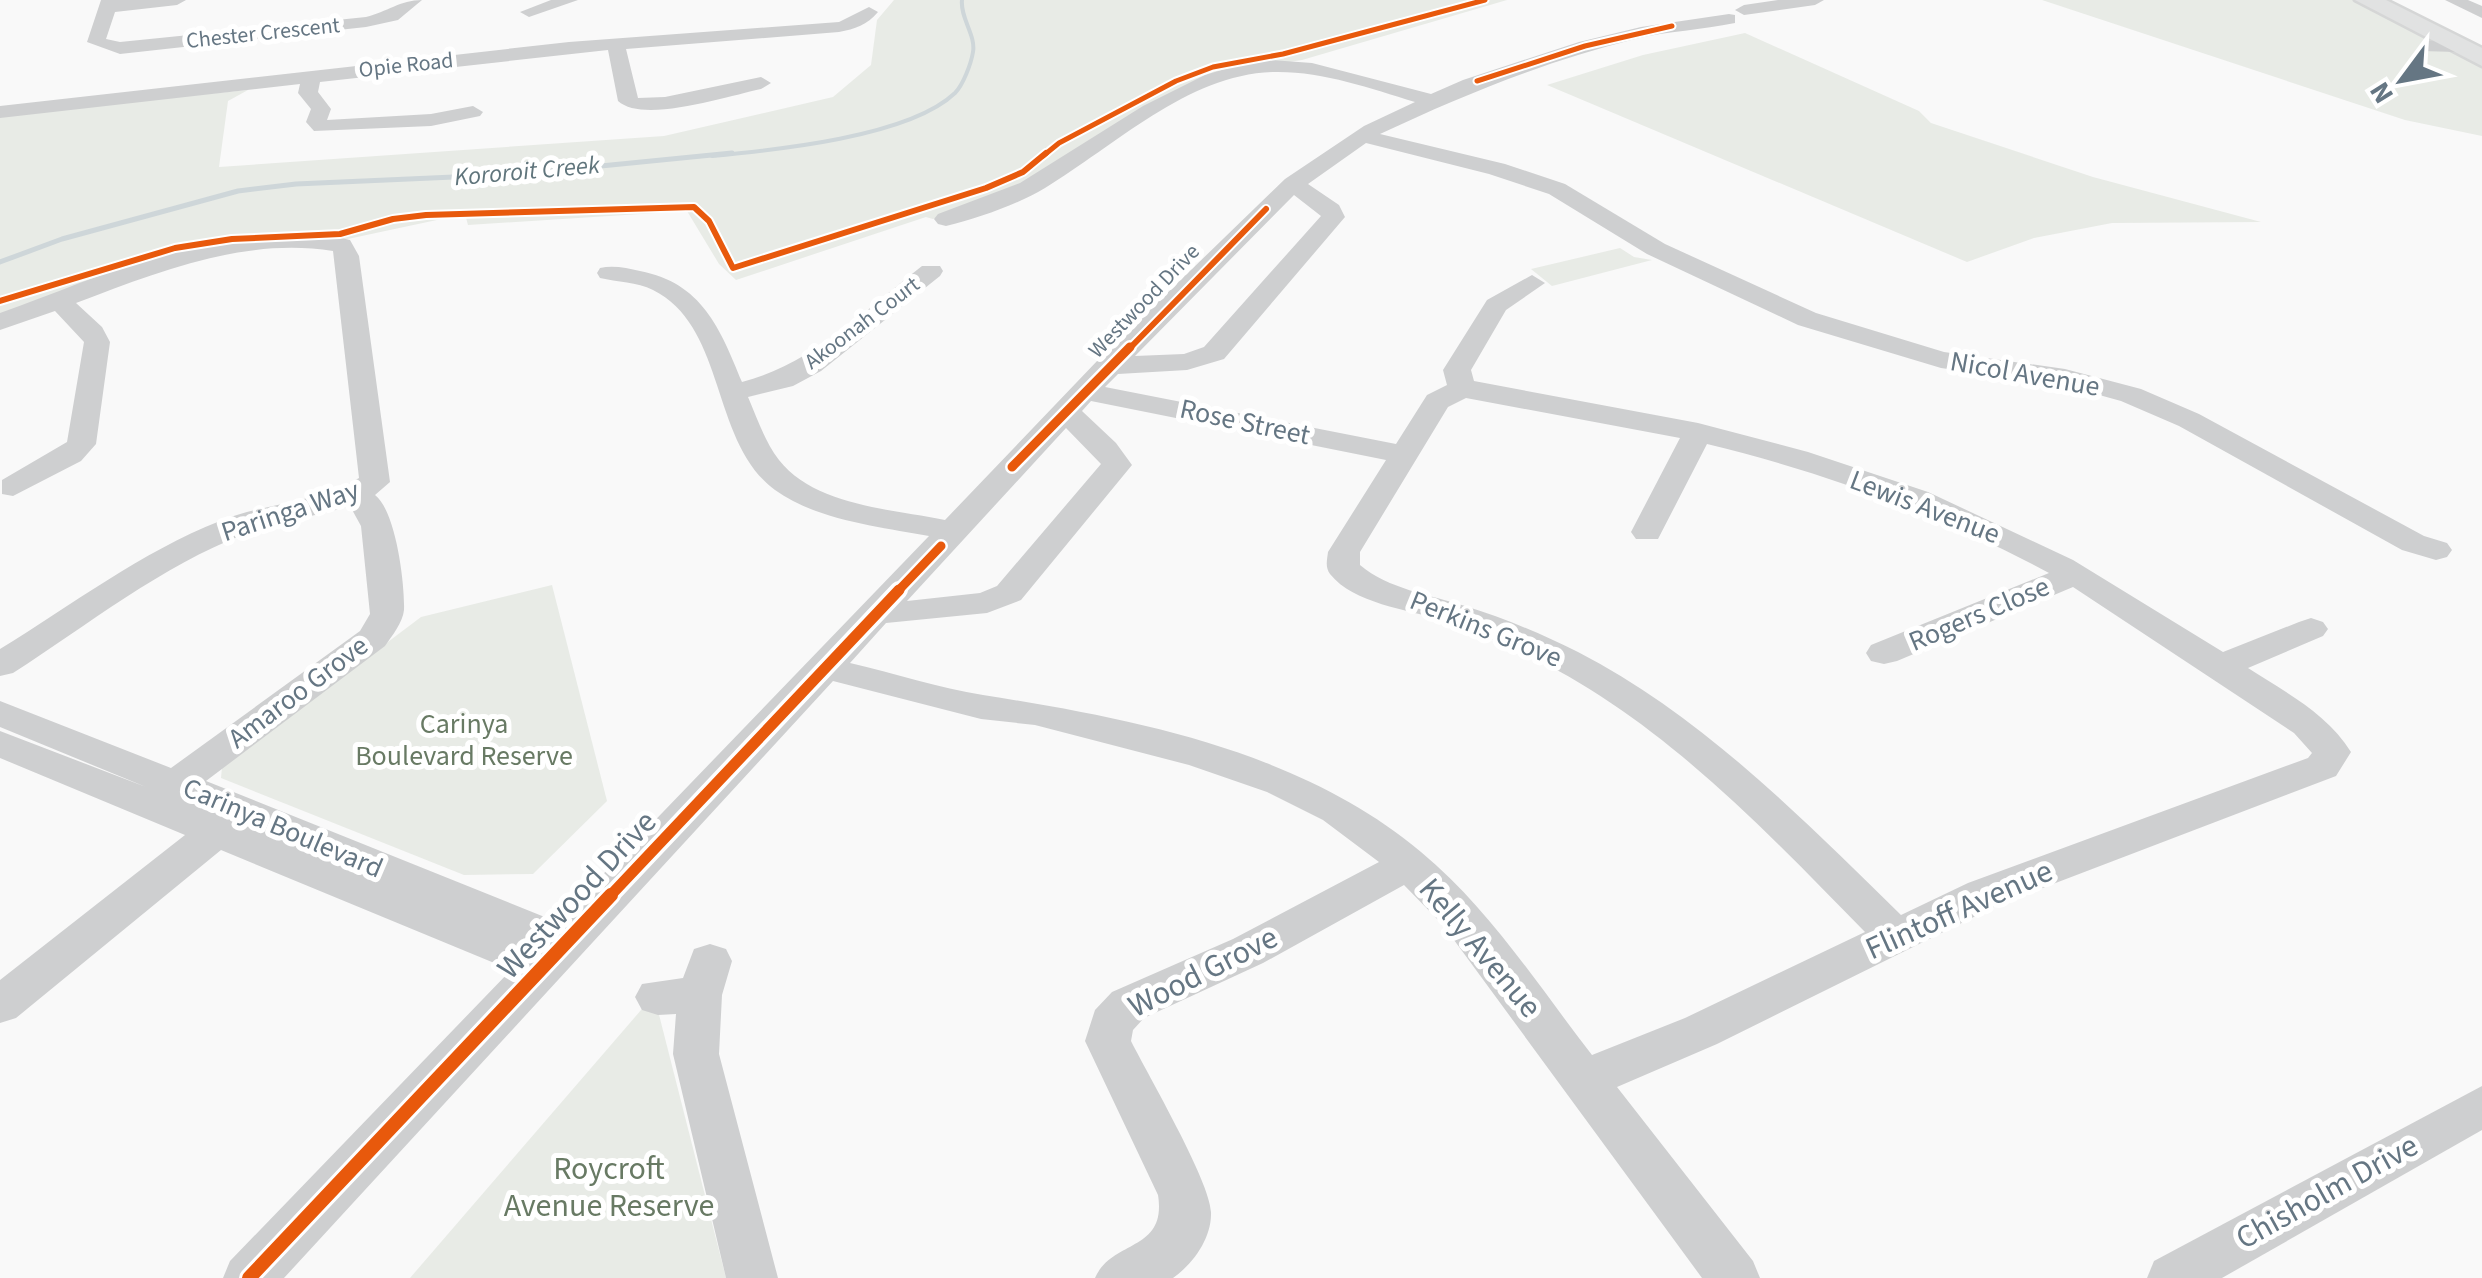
<svg xmlns="http://www.w3.org/2000/svg" width="2482" height="1278" viewBox="0 0 2482 1278" font-family="'Source Sans 3',sans-serif">
<rect width="100%" height="100%" fill="#f9f9f9"/>
<!-- green -->
<g fill="#e8ebe6">
<path d="M 894,0 L 1507,0 L 1302,60 L 1227,71 L 1026,184 L 933,219 L 926,217 L 736,280 L 719,264 L 687,211 L 468,225 L 465,214 L 343,240 L 337,237 L 246,241 L 0,317 L 0,114 L 248,90 L 228,101 L 219,167 L 664,136 L 833,97 L 871,65 L 877,20 Z"/>
<path d="M 2042,0 L 2357,0 L 2482,68 L 2482,136 L 2405,120 Z"/>
<path d="M 1745,33 L 1919,111 L 1931,123 L 2093,177 L 2261,222 L 2112,223 L 2034,238 L 1967,262 L 1547,85 L 1643,55 Z"/>
<path d="M 1620,248 L 1634,257 L 1652,260 L 1552,286 L 1531,269 Z"/>
<path d="M 552,585 L 607,801 L 533,874 L 464,875 L 221,778 L 222,767 L 421,617 Z"/>
<path d="M 654,995 L 726,1278 L 410,1278 Z"/>
</g>
<g fill="none" stroke-linecap="round" stroke-linejoin="round">
<!-- stream-far1 -->
<path stroke="#ced6d9" stroke-width="4" d="M 712,156 C 775,150 909,137 955,93 C 963,85 971,64 973,52 C 976,35 960,18 962,0"/>
<!-- stream -->
<path stroke="#ced6d9" stroke-width="5" d="M 0,262 L 62,239 L 238,191 L 296,184 L 520,174 L 732,153"/>
<defs>
<path id="highway" d="M 2355,0 L 2386,0 L 2482,48 L 2482,66 Z"/>
</defs>
<!-- highway casing -->
<use href="#highway" stroke="#d5d6d6" stroke-width="5"/>
<!-- minor -->
<g fill="#cecfd0" fill-rule="evenodd">
<path d="M 101,0 L 186,0 L 177,5 L 115,12 L 106,39 L 120,42 L 366,17 C 387,12 400,0 422,0 L 398,20 L 366,27 L 120,54 L 87,42 Z"/>
<path d="M 551,0 L 578,0 L 529,17 L 520,12 Z"/>
<path d="M 1778,0 L 1824,0 L 1815,5 L 1744,15 L 1735,10 L 1744,5 Z"/>
<path d="M 2445,0 L 2468,0 L 2482,6 L 2482,18 Z"/>
<path d="M 869,7 L 878,12 C 867,25 855,29 839,32 L 626,49 L 638,98 L 665,97 L 761,77 L 771,83 L 761,89 C 728,96 643,124 618,101 L 608,50 L 320,82 L 318,92 L 331,109 L 327,120 L 431,114 L 473,106 L 483,112 L 480,116 L 431,126 L 314,131 L 306,122 L 311,109 L 298,93 L 300,84 L 0,118 L 0,106 L 569,42 L 839,22 Z"/>
<path d="M 1729,14 L 1735,15 L 1735,23 C 1702,30 1668,31 1635,39 C 1546,61 1463,95 1380,134 L 1505,164 L 1565,184 L 1665,244 L 1816,313 L 1944,352 L 2065,369 L 2141,389 L 2199,414 L 2424,536 L 2447,543 L 2452,550 L 2447,557 L 2436,560 L 2402,550 L 2179,426 L 2121,401 L 2063,385 L 1941,368 L 1798,325 L 1647,254 L 1549,194 L 1489,174 L 1366,143 L 1308,184 L 1339,205 L 1345,217 L 1224,359 L 1187,370 L 1118,374 L 1105,387 L 1396,444 L 1427,395 L 1447,385 L 1443,370 L 1487,300 L 1532,275 L 1545,283 L 1506,310 L 1471,370 L 1474,381 L 1698,423 L 1808,452 L 1928,492 L 2073,560 L 2223,652 L 2299,622 L 2311,618 L 2323,622 L 2328,629 L 2323,636 L 2248,668 C 2285,692 2327,713 2351,752 L 2336,776 L 1998,905 L 1717,1044 L 1617,1087 L 1753,1261 L 1760,1278 L 1702,1278 L 1443,925 L 1404,885 L 1263,963 L 1144,1018 L 1133,1030 L 1131,1041 C 1148,1075 1210,1181 1211,1212 C 1212,1238 1193,1264 1173,1278 L 1095,1278 C 1112,1239 1167,1252 1158,1195 L 1085,1041 L 1095,1010 L 1112,992 L 1233,939 L 1379,862 L 1323,820 L 1267,792 L 1189,765 L 1035,725 L 981,719 L 833,681 L 284,1278 L 223,1278 L 230,1261 L 511,970 L 221,850 L 16,1018 L 0,1023 L 0,980 L 185,835 L 0,758 L 0,731 L 146,787 L 0,727 L 0,701 L 171,768 L 360,631 L 370,614 L 361,526 L 350,506 C 315,517 278,520 245,534 C 161,566 88,625 13,673 L 0,676 L 0,649 C 72,605 141,552 220,521 C 265,503 316,503 359,478 L 333,251 C 244,237 158,272 76,303 L 102,327 L 110,342 L 96,444 L 81,461 L 13,496 L 2,494 L 2,480 L 67,442 L 84,342 L 55,311 L 0,330 L 0,313 C 108,275 234,211 350,240 L 359,256 L 390,482 L 375,495 C 396,511 405,584 404,610 C 403,622 392,636 385,646 L 206,781 L 557,922 L 929,536 C 880,527 816,520 775,490 C 710,442 727,327 653,290 C 637,282 617,282 600,278 L 597,273 L 600,268 C 613,265 627,268 640,271 C 702,283 720,328 742,382 C 812,364 866,309 922,266 L 940,266 L 943,271 L 940,276 L 821,371 L 793,386 L 748,397 C 757,418 765,442 779,460 C 815,506 892,509 945,520 L 1098,360 L 1285,179 L 1364,126 L 1415,102 C 1369,88 1322,71 1274,72 C 1188,74 1115,146 1045,188 C 1016,205 979,218 946,226 L 938,224 L 934,219 L 938,214 L 1020,183 L 1143,106 L 1205,75 L 1235,66 L 1271,60 L 1312,63 L 1431,94 L 1463,80 L 1579,42 L 1641,27 ZM 1294,195 L 1321,216 L 1204,347 L 1184,354 L 1135,356 ZM 1466,398 L 1680,438 L 1631,532 L 1636,539 L 1658,539 L 1707,444 C 1827,473 1941,515 2049,573 L 1871,645 L 1866,653 L 1871,661 L 1884,664 L 1897,661 L 2073,587 L 2294,733 L 2312,753 L 2308,758 L 1968,883 L 1901,915 C 1802,818 1702,716 1578,652 C 1542,634 1504,618 1465,606 C 1431,595 1388,589 1360,565 L 1360,552 L 1448,407 ZM 1091,401 L 1386,460 L 1328,552 C 1327,560 1325,567 1330,574 C 1354,604 1407,609 1441,620 C 1467,629 1493,640 1519,651 C 1656,714 1761,826 1865,932 L 1685,1018 L 1592,1055 C 1539,987 1489,908 1421,852 C 1301,751 1134,719 983,695 C 939,688 894,673 850,663 L 886,623 L 987,613 L 1021,600 L 1132,465 L 1116,443 L 1082,411 ZM 1066,428 L 1101,464 L 997,586 L 980,593 L 907,601 Z"/>
<path d="M 2428,41 L 2457,40 L 2466,46 L 2457,52 L 2421,51 L 2421,43 Z"/>
<path d="M 710,944 L 726,949 L 732,961 L 722,995 L 719,1054 L 778,1278 L 726,1278 L 673,1054 L 676,1014 L 658,1015 L 642,1010 L 635,997 L 642,984 L 683,978 L 694,949 Z"/>
<path d="M 2482,1086 L 2482,1130 L 2222,1278 L 2147,1278 L 2154,1261 Z"/>
</g>
<!-- highway -->
<use href="#highway" fill="#e1e2e2" fill-rule="evenodd"/>
<defs>
<g id="cycleway-far4">
<path d="M 1477,81 L 1585,46 L 1672,26"/>
<path d="M 1043,156 L 1059,143 L 1176,81 L 1213,67 L 1283,54 L 1485,0"/>
</g>
<g id="cycleway-far3">
<path d="M 0,301 L 175,248 L 232,239 L 340,234 L 393,219 L 426,215 L 694,207 L 709,221 L 733,268 L 986,188 L 1023,172 L 1046,153"/>
<path d="M 1128,350 L 1266,209"/>
</g>
<g id="cycleway-far2">
<path d="M 1012,467 L 1130,347"/>
<path d="M 897,592 L 941,546"/>
</g>
<path id="cycleway-far1" d="M 609,897 L 899,590"/>
<path id="cycleway" d="M 249,1278 L 611,895"/>
</defs>
<!-- cycleway-far4 casing -->
<use href="#cycleway-far4" stroke="#fff" stroke-width="9"/>
<!-- cycleway-far3 casing -->
<use href="#cycleway-far3" stroke="#fff" stroke-width="10"/>
<!-- cycleway-far2 casing -->
<use href="#cycleway-far2" stroke="#fff" stroke-width="14"/>
<!-- cycleway-far1 casing -->
<use href="#cycleway-far1" stroke="#fff" stroke-width="18"/>
<!-- cycleway casing -->
<use href="#cycleway" stroke="#fff" stroke-width="20"/>
<!-- cycleway-far4 -->
<use href="#cycleway-far4" stroke="#e8590c" stroke-width="5"/>
<!-- cycleway-far3 -->
<use href="#cycleway-far3" stroke="#e8590c" stroke-width="6"/>
<!-- cycleway-far2 -->
<use href="#cycleway-far2" stroke="#e8590c" stroke-width="9"/>
<!-- cycleway-far1 -->
<use href="#cycleway-far1" stroke="#e8590c" stroke-width="11"/>
<!-- cycleway -->
<use href="#cycleway" stroke="#e8590c" stroke-width="14"/>
</g>
<g text-anchor="middle" dominant-baseline="central" stroke-width="10" stroke-linejoin="round" paint-order="stroke">
<!-- far-street labels -->
<g font-size="22" fill="#657683" stroke="#fff">
<text transform="translate(263 33) rotate(-6)">Chester Crescent</text>
<text transform="translate(406 65) rotate(-6)">Opie Road</text>
<text transform="translate(1144 301) rotate(-46)">Westwood Drive</text>
<text transform="translate(862 323) rotate(-37)">Akoonah Court</text>
</g>
<!-- far-water labels -->
<g font-size="25" font-style="italic" fill="#60757c" stroke="#fff">
<text transform="translate(527 171) rotate(-5)">Kororoit Creek</text>
</g>
<!-- street labels -->
<g font-size="28" fill="#657683" stroke="#fff">
<text transform="translate(2025 374) rotate(10)">Nicol Avenue</text>
<text transform="translate(1245 422) rotate(12)">Rose Street</text>
<text transform="translate(1925 507) rotate(21)">Lewis Avenue</text>
<text transform="translate(290 511) rotate(-18)">Paringa Way</text>
<text transform="translate(1979 614) rotate(-23)">Rogers Close</text>
<text transform="translate(1486 629) rotate(22)">Perkins Grove</text>
<text transform="translate(298 692) rotate(-37)">Amaroo Grove</text>
<text transform="translate(283 828) rotate(23)">Carinya Boulevard</text>
</g>
<!-- park labels -->
<g font-size="28" fill="#687a64" stroke="#fff">
<text x="464" y="724">Carinya<tspan x="464" dy="32">Boulevard Reserve</tspan></text>
</g>
<!-- near-street labels -->
<g font-size="32" fill="#657683" stroke="#fff">
<text transform="translate(577 895) rotate(-47)">Westwood Drive</text>
<text transform="translate(1959 910) rotate(-24)">Flintoff Avenue</text>
<text transform="translate(1480 948) rotate(50)">Kelly Avenue</text>
<text transform="translate(1203 972) rotate(-27)">Wood Grove</text>
<text transform="translate(2327 1192) rotate(-29)">Chisholm Drive</text>
</g>
<!-- near-park labels -->
<g font-size="32" fill="#687a64" stroke="#fff">
<text x="609" y="1169">Roycroft<tspan x="609" dy="37">Avenue Reserve</tspan></text>
</g>
</g>
<!-- north arrow -->
<g transform="translate(2402 80) rotate(238)" stroke="#ffffff" stroke-width="8" paint-order="stroke">
<path d="M0-8L18 38L0 25L-18 38Z" fill="#657683"/>
<text y="-15" font-size="28" font-weight="bold" text-anchor="middle" fill="#657683">N</text>
</g>
</svg>
